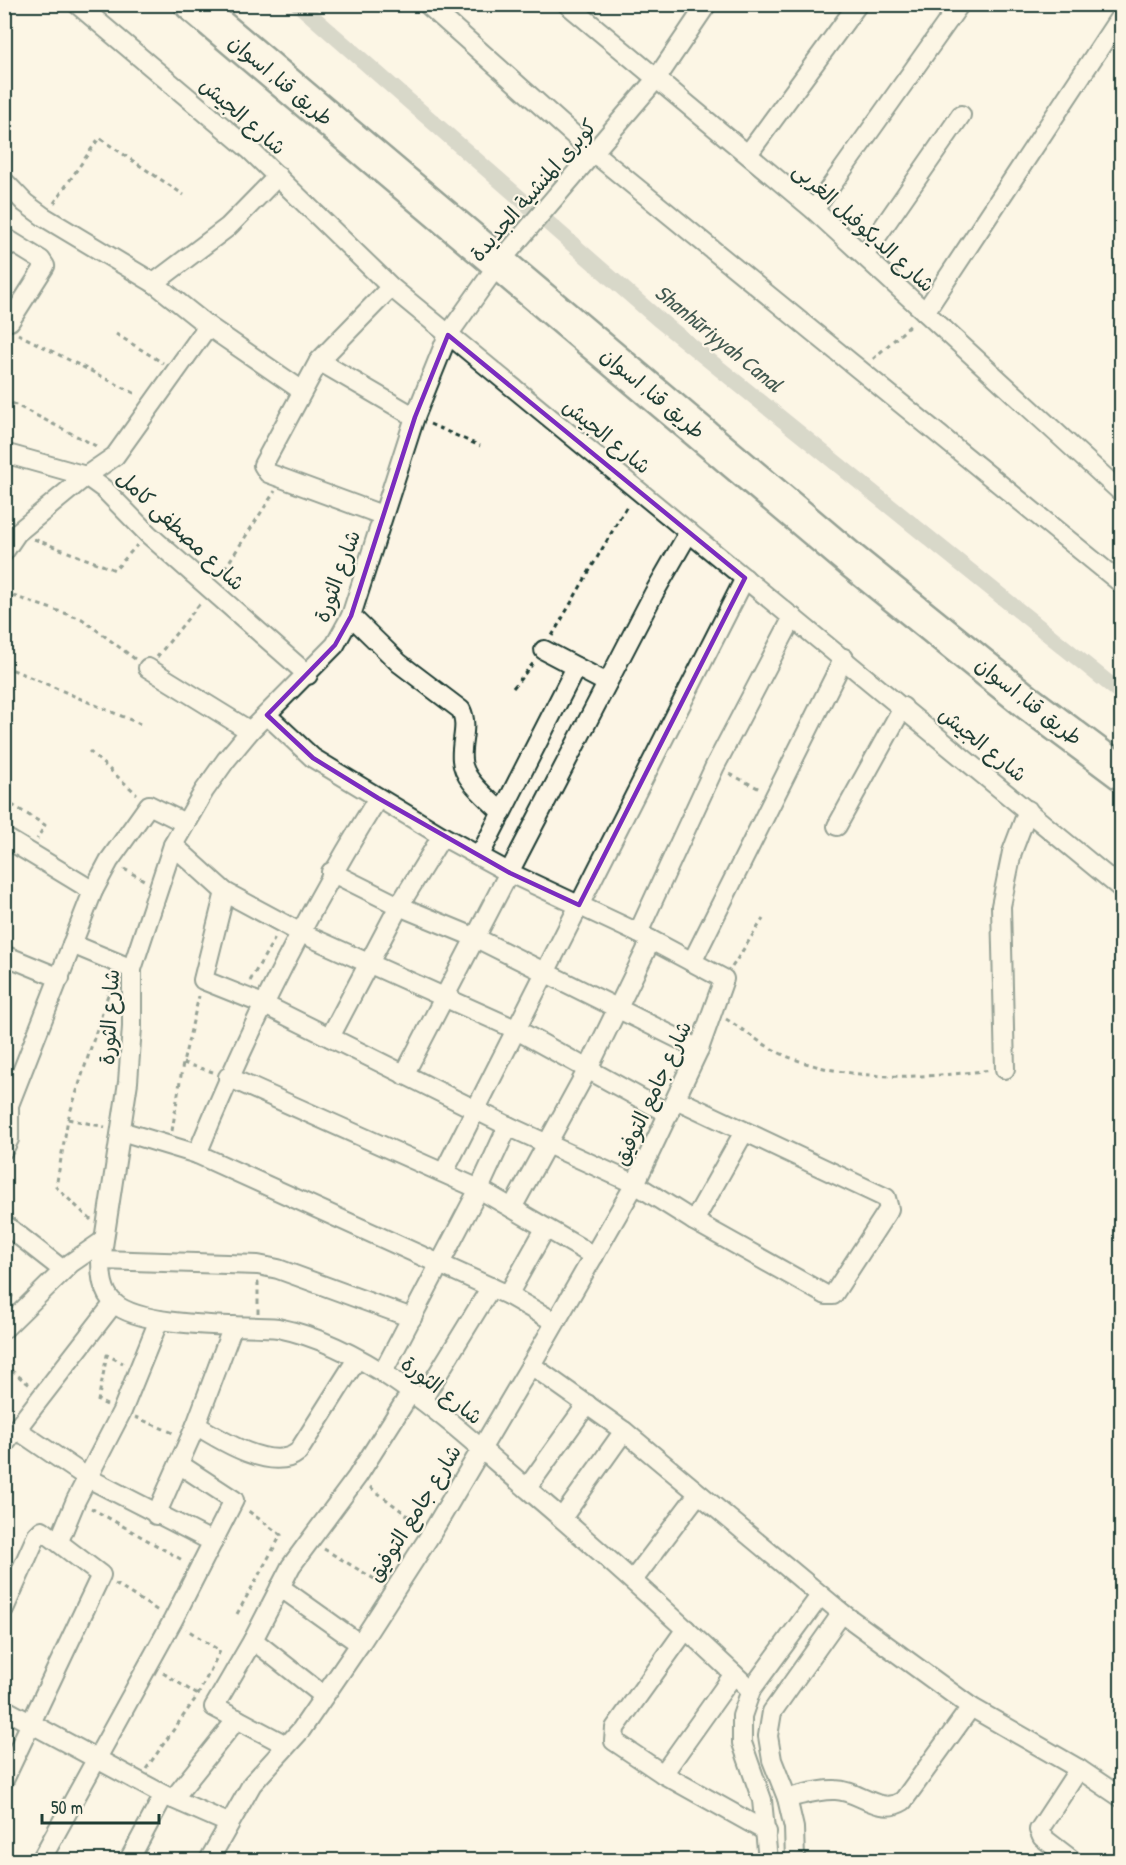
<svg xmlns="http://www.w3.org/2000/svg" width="1126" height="1865" viewBox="0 0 1126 1865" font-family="'Patrick Hand','Playpen Sans Arabic',sans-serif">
<rect width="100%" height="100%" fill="#fcf5e5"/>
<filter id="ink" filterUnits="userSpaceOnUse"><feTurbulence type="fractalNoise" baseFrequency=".0167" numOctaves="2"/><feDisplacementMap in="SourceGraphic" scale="12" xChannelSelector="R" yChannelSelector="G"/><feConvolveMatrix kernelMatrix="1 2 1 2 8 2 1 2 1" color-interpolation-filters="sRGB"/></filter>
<g filter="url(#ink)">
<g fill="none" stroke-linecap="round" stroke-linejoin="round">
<!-- canal -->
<path stroke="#aeb3a7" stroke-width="16" d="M 298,4 L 658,319 L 1122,694"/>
<defs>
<g id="street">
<path d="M 77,4 L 250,150 L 391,287 L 1122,889"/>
<path d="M 427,4 L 594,153 L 1122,584"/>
<path d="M 567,4 L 814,210 L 1122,493"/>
<path d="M 707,4 L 657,78 L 499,263 L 448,335 L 415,417 L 351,616 L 335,645 L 250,731 L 226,760 L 204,791 L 173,845 L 132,969 L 132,1027 L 128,1082 L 101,1260 C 101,1275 102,1292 114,1303 C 141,1328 240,1325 278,1328 C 376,1348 457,1429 531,1492 C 606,1556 679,1622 751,1690"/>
<path d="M 748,154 L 858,4"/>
<path d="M 4,181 L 25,203 L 44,217 L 154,283 L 208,326 L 301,390"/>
<path d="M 814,210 L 960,4"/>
<path d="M 4,237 L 41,260 L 45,266 L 10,321"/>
<path d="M 864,255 L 961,115"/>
<path d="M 154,283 L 228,227 L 278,176"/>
<path d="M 925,312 L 1122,14"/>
<path d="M 319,361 L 391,287"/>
<path d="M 4,453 L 86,476 L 104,489 L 148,534 L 308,675"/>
<path d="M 382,515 L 268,473 L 263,465 L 319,361 L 415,417"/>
<path d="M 4,552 L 17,533 L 86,476 L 115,456 L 208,326"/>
<path d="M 351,616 L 399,663 L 461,710 C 469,726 460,743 462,760 C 463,780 488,798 501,812"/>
<path d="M 544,650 L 607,683"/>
<path d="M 148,668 L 250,731"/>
<path d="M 837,826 L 903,707"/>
<path d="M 4,837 L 93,891"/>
<path d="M 173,845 L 225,892 L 299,932 L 515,1029 L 669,1114"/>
<path d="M 480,855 L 576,667"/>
<path d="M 331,872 L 399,906 L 474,937 L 699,1049"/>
<path d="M 225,892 L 203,980 L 263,1004 L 508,1126 L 635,1184 L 694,1221 L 826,1295 L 833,1295 L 889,1209 L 886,1198 L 676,1099"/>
<path d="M 638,933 L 715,766 L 793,617"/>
<path d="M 72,944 L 132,969"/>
<path d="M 4,955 L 60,978"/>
<path d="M 692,962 L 844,658"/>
<path d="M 330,1037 L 399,906 L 442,836"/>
<path d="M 1005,1069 L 1001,906 L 1012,852 L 1028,810"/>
<path d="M 404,1075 L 654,593 L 689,532"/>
<path d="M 228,1077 L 479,1189 L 594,1256"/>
<path d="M 121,1131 L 197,1154 L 508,1295 L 545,1229"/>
<path d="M 4,1149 L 9,1139 L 9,1105 L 93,891 L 109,861 L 149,805 L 185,823"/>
<path d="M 197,1154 C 248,1030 307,912 378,798"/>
<path d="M 444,1172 L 745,578"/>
<path d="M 512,1208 L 589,1067 L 651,940"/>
<path d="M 694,1221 L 744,1132"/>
<path d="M 4,1224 L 63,1270"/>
<path d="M 101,1260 L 258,1265 L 278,1269 L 412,1318"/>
<path d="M 508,1295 L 555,1322"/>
<path d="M 4,1329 L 71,1263 L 103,1241"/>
<path d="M 531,1365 L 624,1431 L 842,1613 L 971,1707 L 1079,1769 L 1122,1798"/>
<path d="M 383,1372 L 479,1189 L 508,1126"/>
<path d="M 422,1400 L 491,1287"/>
<path d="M 196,1425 C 220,1440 273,1473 298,1452 L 357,1359"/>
<path d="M 16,1429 L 88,1478 L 213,1542"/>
<path d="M 4,1445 L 114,1303"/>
<path d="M 527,1488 L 587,1404"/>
<path d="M 156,1515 L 196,1425 L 233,1326"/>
<path d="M 562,1518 L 624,1431"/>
<path d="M 59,1541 L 76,1500 L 122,1411 L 159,1320"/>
<path d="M 633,1580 L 698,1494"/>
<path d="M 280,1587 L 360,1644"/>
<path d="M 4,1609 L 37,1535 L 42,1530 L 101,1575 L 4,1780"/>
<path d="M 686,1629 L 615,1728 L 614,1741 L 663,1774 L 767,1832"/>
<path d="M 253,1640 L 324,1696"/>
<path d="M 4,1709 L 164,1795 L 228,1823"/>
<path d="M 286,1745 L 214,1707 L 253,1640 L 291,1566 L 357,1477 L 411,1392"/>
<path d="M 663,1774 L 734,1674"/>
<path d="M 787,1798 C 802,1795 820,1789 835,1790 C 859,1790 879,1816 903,1801 L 971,1707"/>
<path d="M 173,1799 L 237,1719"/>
<path d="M 41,1860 L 173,1620 L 234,1500 L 179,1464"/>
<path d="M 129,1860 L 164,1795"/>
<path d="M 209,1860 L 252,1784 L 301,1730 L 360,1644 L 431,1534 L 531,1365 L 635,1184 L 699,1049 L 724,979 L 638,933 L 510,873 L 442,836 L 313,758 L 267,715"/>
<path d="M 768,1860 L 762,1800 L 742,1743 L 742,1716 L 751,1690 L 820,1596"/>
<path d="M 795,1860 L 794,1828 L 787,1798 L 772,1760 L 768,1736 L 772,1712 L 842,1613"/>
<path d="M 1072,1860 L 1042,1837 L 1039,1830 L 1079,1769"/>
</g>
<path id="highway" d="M 192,4 L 851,560 L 1027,702 L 1122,773"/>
</defs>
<!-- street casing -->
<use href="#street" stroke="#1f3d34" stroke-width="22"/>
<!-- highway casing -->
<use href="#highway" stroke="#1f3d34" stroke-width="38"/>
<!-- path -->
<g stroke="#1f3d34" stroke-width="3" stroke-dasharray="4.5 4.5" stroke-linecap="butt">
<path d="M 54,203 L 99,138 L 184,195"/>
<path d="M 18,334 L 138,395"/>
<path d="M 116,334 L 163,363"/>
<path d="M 873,359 L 912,324"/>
<path d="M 4,399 L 100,448"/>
<path d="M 430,424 L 480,446"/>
<path d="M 34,539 L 115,570 L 137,545"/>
<path d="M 220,576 L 275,491"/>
<path d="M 4,593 L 82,619 L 135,659"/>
<path d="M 552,636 L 628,504"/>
<path d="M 157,657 L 202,601"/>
<path d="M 4,666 L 140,724"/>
<path d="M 513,688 L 535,661"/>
<path d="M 89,751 L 137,794"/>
<path d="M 730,774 L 762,790"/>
<path d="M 4,800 L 45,825 L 37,839"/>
<path d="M 124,869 L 144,880"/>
<path d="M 732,967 L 763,919"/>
<path d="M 250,981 L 275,938"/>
<path d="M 726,1019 C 747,1032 770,1051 794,1059 C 856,1082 926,1078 991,1070"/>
<path d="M 183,1063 L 213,1072"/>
<path d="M 68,1119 L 105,1127"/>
<path d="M 172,1131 L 183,1063 L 199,996"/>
<path d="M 91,1220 L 56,1187 L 68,1119 L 113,979"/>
<path d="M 4,1292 L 13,1297"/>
<path d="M 258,1313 L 258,1280"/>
<path d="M 4,1365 L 30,1385"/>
<path d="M 107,1405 L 98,1401 L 107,1355 L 123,1363"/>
<path d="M 135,1417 L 176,1434"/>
<path d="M 370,1487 L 420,1525"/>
<path d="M 91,1508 L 184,1561"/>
<path d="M 324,1549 L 381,1583"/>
<path d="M 115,1584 L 160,1612"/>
<path d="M 237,1614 L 281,1535 L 247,1510"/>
<path d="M 163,1673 L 198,1695"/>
<path d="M 146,1769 L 198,1695 L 220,1651 L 186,1629"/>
</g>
<!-- street -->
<use href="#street" stroke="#fcf5e5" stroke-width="18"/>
<!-- highway -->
<use href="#highway" stroke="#fcf5e5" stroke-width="33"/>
</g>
</g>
<!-- marked area -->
<path d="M0 0H1126V1865H0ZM 448,335 L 745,578 L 579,905 L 510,873 L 378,798 L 313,758 L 267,715 L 335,645 L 351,616 L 415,417 Z" fill="#fcf5e5" fill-opacity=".55" fill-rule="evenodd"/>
<path fill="none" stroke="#7b2cbf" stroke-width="4.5" stroke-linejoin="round" d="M 448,335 L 745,578 L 579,905 L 510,873 L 378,798 L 313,758 L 267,715 L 335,645 L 351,616 L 415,417 Z"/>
<g text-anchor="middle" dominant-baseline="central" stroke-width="4.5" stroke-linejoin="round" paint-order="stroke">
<!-- street labels -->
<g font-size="21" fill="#1f3d34" stroke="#fcf5e5">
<text transform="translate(281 80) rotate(40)">طريق قنا, اسوان</text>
<text transform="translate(243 116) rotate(41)">شارع الجيش</text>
<text transform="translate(533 190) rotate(-49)">كوبرى المنشية الجديدة</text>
<text transform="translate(864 227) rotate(42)">شارع الديكوفيل الغربى</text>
<text transform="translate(653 393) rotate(40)">طريق قنا, اسوان</text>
<text transform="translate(607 436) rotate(39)">شارع الجيش</text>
<text transform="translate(181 530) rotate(43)">شارع مصطفى كامل</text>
<text transform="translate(337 576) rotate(-70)">شارع الثورة</text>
<text transform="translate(1029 701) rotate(38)">طريق قنا, اسوان</text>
<text transform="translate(983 744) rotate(39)">شارع الجيش</text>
<text transform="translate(109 1017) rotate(-87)">شارع الثورة</text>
<text transform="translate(652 1093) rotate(-65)">شارع جامع التوفيق</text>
<text transform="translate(442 1390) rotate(38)">شارع الثورة</text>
<text transform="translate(414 1513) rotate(-58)">شارع جامع التوفيق</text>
</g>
<!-- water labels -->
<g font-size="22" font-style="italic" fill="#435a51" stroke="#fcf5e5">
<text transform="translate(719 338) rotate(39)">Shanhūriyyah Canal</text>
</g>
</g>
<!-- margin -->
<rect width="1126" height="1865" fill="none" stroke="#fcf5e5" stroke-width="24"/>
<rect x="12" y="12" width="1102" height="1841" fill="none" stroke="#1f3d34" stroke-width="2" filter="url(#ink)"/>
<!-- scale -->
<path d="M42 1814v9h117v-9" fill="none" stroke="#1f3d34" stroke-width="3"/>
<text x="51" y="1814" font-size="18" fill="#1f3d34" stroke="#fcf5e5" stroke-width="4.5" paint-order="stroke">50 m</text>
</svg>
